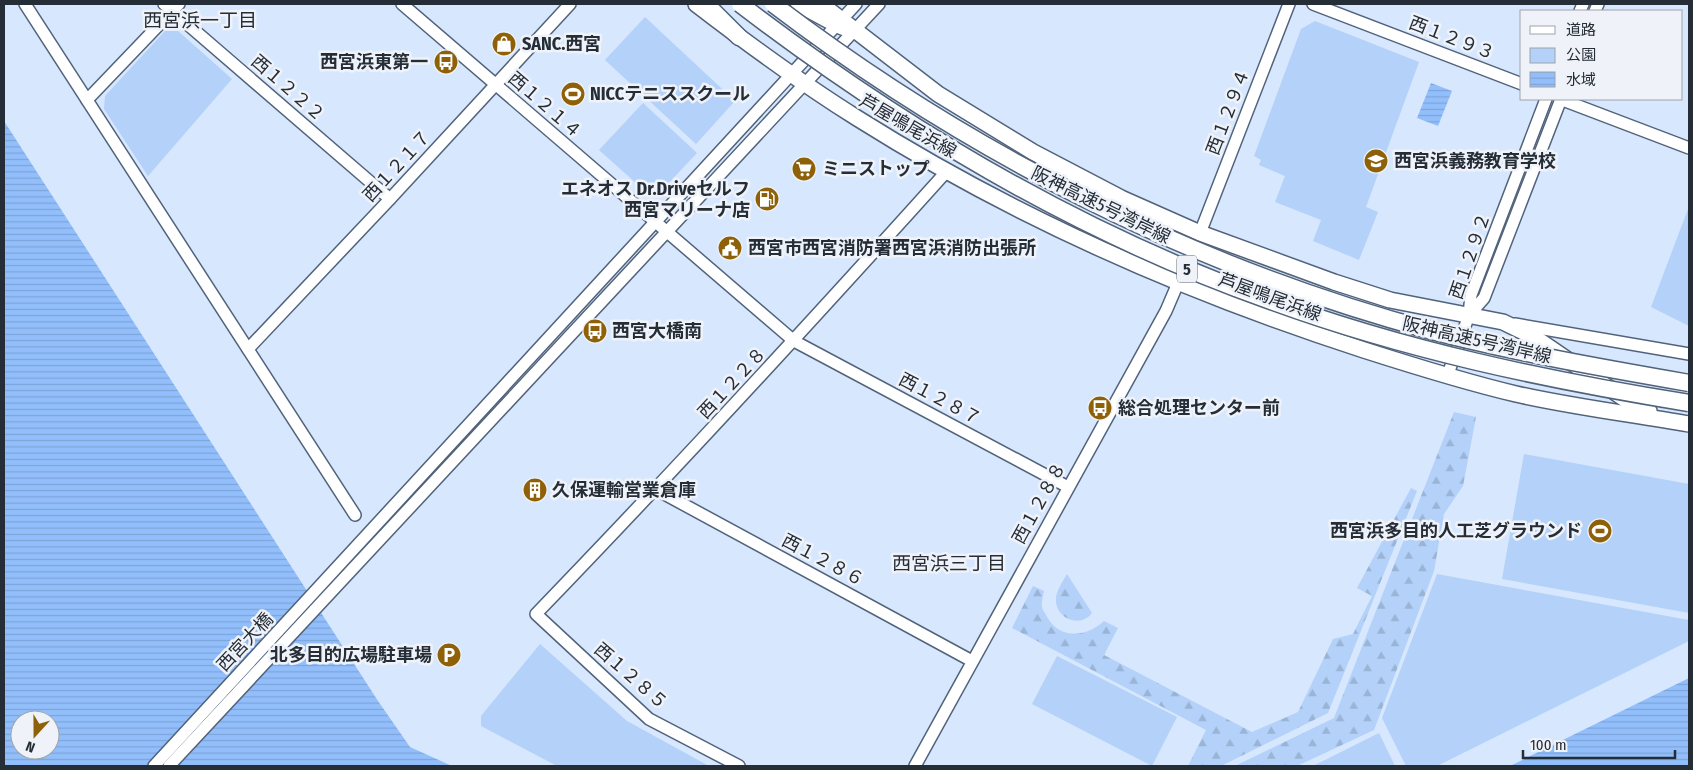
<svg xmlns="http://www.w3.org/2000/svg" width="1693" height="770" viewBox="0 0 1693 770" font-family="'Fira Sans Condensed','Noto Sans JP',sans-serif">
<defs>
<pattern id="forest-firs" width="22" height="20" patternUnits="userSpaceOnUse" patternTransform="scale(1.25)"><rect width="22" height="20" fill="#b3d1f9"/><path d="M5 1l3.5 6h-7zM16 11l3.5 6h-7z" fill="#9ab4d6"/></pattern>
<pattern id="water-rules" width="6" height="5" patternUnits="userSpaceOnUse" patternTransform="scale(1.25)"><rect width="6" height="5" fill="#92bffb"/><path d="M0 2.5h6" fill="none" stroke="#7ea4d8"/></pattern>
</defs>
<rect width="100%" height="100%" fill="#d7e7fe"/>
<!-- green -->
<g fill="#b3d1f9">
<path d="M 645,17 L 735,101 L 696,144 L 605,60 Z"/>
<path d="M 1315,21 L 1419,62 L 1366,207 L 1378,212 L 1359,260 L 1313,241 L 1321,220 L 1275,202 L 1285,176 L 1259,165 L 1261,160 L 1254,156 L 1301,29 Z"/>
<path d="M 165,31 L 178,31 L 232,79 L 148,176 L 104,109 L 105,96 Z"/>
<path d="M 643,103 L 697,153 L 661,191 L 646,192 L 599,150 Z"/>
<path d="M 1688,209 L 1689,210 L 1689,326 L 1651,307 Z"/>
<path d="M 1524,454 L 1689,484 L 1689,613 L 1502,579 Z"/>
<path d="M 1437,574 L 1689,620 L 1689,641 L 1437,766 L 1406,766 L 1382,718 Z"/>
<path d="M 540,644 L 627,721 L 709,766 L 557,766 L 481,726 L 481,716 Z"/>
<path d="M 1057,656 L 1177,717 L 1152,766 L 1032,704 Z"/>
<path d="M 1379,733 L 1395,766 L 1313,766 Z"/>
</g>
<!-- forest -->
<g fill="url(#forest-firs)">
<path d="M 1454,412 L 1476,417 L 1463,486 L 1444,514 L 1434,571 L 1374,730 L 1297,766 L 1235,766 L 1334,718 Z"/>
<path d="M 1411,488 L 1417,491 L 1328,713 L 1221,766 L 1188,766 L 1206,730 L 1012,628 L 1033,586 L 1044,591 C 1043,596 1041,602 1042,607 C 1042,610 1046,614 1047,617 C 1060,640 1087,637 1104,621 L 1118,628 L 1104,655 L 1252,732 L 1298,712 L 1333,639 L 1353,634 L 1372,596 L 1357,588 Z"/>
<path d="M 1067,574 L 1092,613 C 1080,629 1055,618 1056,599 C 1056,591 1063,581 1067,574 Z"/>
</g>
<!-- water -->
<g fill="url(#water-rules)" fill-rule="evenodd">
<path d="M 1431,83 L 1452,91 L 1438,126 L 1417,118 Z"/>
<path d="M 4,121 L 378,701 L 410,747 L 452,766 L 4,766 ZM 20,720 L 50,720 L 50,750 L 20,750 Z"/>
<path d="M 1689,678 L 1689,766 L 1510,766 Z"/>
</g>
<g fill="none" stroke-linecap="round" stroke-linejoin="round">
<defs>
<g id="minor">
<path d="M 25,4 L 355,515"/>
<path d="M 164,4 L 390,199"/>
<path d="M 402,4 L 794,341 L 1068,487"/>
<path d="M 1313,4 L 1522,84"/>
<path d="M 1580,11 L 1583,4"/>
<path d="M 1595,11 L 1598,4"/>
<path d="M 1560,99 L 1689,148"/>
<path d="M 87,100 L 179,4"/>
<path d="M 1200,233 L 1289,4"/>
<path d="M 1469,315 L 1484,298 L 1561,99"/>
<path d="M 1515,324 L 1689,354"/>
<path d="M 248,349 L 390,199 L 570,4"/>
<path d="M 1447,377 L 1469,315 L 1471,295 L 1546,99"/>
<path d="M 657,490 L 972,661"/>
<path d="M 154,766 L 856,4"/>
<path d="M 169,766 L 879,4"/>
<path d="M 739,766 L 649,719 L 536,614 C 676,469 812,321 947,171"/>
<path d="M 915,766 L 1166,311 L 1178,283"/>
</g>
<g id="major">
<path d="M 696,4 C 748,44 801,83 857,118 C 1014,217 1187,293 1364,350 C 1414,366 1465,382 1516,394 C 1573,407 1632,414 1689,424"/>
<path d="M 821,4 L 938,94 L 1033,152 L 1121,198 L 1200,233 L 1334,282 L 1390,300 L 1503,322 L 1534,337 L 1641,410 L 1649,411"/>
</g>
<g id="highway">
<path d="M 706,4 L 739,37"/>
<path d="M 799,4 L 836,24 L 854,31"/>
</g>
</defs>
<!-- minor casing -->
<use href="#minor" stroke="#51637b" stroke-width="14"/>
<!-- major casing -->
<use href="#major" stroke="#51637b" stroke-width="18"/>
<!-- highway casing -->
<use href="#highway" stroke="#51637b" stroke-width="19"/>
<!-- minor -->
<use href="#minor" stroke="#fff" stroke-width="11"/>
<!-- major -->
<use href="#major" stroke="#fff" stroke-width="15"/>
<!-- highway -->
<use href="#highway" stroke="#fff" stroke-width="16"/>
<defs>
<g id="highway-bridge">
<path d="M 740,4 C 901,127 1076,232 1268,300 C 1404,350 1546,380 1689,403"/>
<path d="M 773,4 C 970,154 1193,267 1432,331 C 1517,353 1603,368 1689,383"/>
</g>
</defs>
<!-- highway-bridge casing -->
<use href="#highway-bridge" stroke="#51637b" stroke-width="19" stroke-linecap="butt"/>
<!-- highway-bridge -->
<use href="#highway-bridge" stroke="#fff" stroke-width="16"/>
</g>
<!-- icons -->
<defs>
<symbol id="shop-disc" viewBox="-11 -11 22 22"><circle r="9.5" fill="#8e6108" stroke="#eff3f9"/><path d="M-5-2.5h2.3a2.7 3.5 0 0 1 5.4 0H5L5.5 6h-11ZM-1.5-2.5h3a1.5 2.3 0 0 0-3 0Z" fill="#fff"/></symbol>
<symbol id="bus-disc" viewBox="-11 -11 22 22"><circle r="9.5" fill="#8e6108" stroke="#eff3f9"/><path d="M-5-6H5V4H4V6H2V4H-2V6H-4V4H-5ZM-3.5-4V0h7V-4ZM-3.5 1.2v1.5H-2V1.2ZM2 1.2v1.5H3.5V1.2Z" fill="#fff"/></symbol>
<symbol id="stadium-disc" viewBox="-11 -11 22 22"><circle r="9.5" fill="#8e6108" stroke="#eff3f9"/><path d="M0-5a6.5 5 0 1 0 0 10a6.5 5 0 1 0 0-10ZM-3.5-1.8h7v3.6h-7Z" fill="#fff"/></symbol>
<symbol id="school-disc" viewBox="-11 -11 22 22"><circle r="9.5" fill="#8e6108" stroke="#eff3f9"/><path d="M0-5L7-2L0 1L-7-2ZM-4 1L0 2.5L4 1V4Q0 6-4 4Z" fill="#fff"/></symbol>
<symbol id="supermarket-disc" viewBox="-11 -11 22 22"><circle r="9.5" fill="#8e6108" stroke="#eff3f9"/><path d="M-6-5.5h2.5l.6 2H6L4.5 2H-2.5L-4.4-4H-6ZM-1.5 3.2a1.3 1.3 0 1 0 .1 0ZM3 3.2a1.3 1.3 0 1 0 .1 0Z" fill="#fff"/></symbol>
<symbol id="fuel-disc" viewBox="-11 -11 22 22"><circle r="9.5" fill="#8e6108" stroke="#eff3f9"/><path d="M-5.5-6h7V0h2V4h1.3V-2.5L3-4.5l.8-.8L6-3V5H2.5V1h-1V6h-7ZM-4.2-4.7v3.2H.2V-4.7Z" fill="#fff"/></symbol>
<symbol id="civic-disc" viewBox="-11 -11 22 22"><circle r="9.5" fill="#8e6108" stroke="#eff3f9"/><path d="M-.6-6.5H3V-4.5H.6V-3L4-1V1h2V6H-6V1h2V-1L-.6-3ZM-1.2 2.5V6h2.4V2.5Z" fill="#fff"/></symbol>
<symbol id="building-disc" viewBox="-11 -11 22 22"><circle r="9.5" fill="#8e6108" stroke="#eff3f9"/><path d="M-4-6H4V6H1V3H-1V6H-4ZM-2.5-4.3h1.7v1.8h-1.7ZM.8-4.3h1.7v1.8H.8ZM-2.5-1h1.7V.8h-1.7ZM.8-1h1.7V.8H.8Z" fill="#fff"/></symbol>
<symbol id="parking-disc" viewBox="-11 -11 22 22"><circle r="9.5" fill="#8e6108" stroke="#eff3f9"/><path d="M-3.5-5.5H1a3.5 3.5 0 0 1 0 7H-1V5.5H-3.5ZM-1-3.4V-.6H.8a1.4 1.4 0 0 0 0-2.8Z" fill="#fff"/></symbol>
</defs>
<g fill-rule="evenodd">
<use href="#shop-disc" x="490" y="30" width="28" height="28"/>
<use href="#bus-disc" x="432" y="48" width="28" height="28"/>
<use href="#stadium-disc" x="559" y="80" width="28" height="28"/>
<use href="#school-disc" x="1362" y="147" width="28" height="28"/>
<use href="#supermarket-disc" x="790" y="155" width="28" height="28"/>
<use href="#fuel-disc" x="753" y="185" width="28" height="28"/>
<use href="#civic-disc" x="716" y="234" width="28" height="28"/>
<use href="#bus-disc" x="581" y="317" width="28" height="28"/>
<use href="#bus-disc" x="1086" y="394" width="28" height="28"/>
<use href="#building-disc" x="521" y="476" width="28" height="28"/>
<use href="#stadium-disc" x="1586" y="517" width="28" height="28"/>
<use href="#parking-disc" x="435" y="641" width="28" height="28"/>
</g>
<g text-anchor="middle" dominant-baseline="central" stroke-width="5" stroke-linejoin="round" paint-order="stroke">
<!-- shield labels -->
<rect fill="#eff3f9" stroke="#626871" stroke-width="1" x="1177" y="255.5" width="20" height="27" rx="4"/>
<g font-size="16" font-weight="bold" fill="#252d37">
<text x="1187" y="269">5</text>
</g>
<!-- street labels -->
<g font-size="18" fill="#252d37" stroke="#eff3f9">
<text transform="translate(1452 38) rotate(21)">西１２９３</text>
<text transform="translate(288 88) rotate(41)">西１２２２</text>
<text transform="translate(545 105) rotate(41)">西１２１４</text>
<text transform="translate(1228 112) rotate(-69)">西１２９４</text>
<text transform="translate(908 126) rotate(30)">芦屋鳴尾浜線</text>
<text transform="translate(397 166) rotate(-47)">西１２１７</text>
<text transform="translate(1101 205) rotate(26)">阪神高速5号湾岸線</text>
<text transform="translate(1470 256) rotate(-71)">西１２９２</text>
<text transform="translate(1270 297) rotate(20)">芦屋鳴尾浜線</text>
<text transform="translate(1477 340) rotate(13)">阪神高速5号湾岸線</text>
<text transform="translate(732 383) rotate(-47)">西１２２８</text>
<text transform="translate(940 399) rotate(28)">西１２８７</text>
<text transform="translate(1039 503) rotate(-61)">西１２８８</text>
<text transform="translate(823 560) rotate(28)">西１２８６</text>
<text transform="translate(245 642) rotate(-47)">西宮大橋</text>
<text transform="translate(631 676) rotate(41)">西１２８５</text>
</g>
<!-- poi labels -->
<g font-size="18" font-weight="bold" fill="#252d37" stroke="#eff3f9" text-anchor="start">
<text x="522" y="44">SANC.西宮</text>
<text x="428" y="62" text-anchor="end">西宮浜東第一</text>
<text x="590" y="94">NICCテニススクール</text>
<text x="1394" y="161">西宮浜義務教育学校</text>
<text x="822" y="169">ミニストップ</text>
<text x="750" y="189" text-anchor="end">エネオス Dr.Driveセルフ<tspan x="750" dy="21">西宮マリーナ店</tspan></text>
<text x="748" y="248">西宮市西宮消防署西宮浜消防出張所</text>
<text x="612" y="331">西宮大橋南</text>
<text x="1118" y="408">総合処理センター前</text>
<text x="552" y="490">久保運輸営業倉庫</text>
<text x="1582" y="531" text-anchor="end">西宮浜多目的人工芝グラウンド</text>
<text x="432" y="655" text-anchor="end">北多目的広場駐車場</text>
</g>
<!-- neighbourhood labels -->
<g font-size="19" fill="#252d37" stroke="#eff3f9">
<text x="200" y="20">西宮浜一丁目</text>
<text x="949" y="563">西宮浜三丁目</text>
</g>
</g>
<!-- border -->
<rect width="1693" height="770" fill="none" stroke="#252d37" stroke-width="10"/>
<!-- legend -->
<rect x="1520" y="10" width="162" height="90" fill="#eff3f9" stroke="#9ea4ab"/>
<rect x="1530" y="26" width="25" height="8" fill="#ffffff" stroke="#9ea4ab"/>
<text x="1566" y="35" font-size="15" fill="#252d37">道路</text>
<rect x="1530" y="48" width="25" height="15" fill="#b3d1f9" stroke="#9ea4ab"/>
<text x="1566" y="60" font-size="15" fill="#252d37">公園</text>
<rect x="1530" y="72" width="25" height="15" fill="url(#water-rules)" stroke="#9ea4ab"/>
<text x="1566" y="85" font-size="15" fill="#252d37">水域</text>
<!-- north arrow -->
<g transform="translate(35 735) rotate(201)"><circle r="24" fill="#eff3f9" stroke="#9ea4ab"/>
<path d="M0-4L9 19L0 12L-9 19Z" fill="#8e6108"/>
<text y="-8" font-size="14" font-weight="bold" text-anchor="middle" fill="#252d37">N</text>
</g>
<!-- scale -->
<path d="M1523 750v8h152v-8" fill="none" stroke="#252d37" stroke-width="2.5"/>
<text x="1530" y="750" font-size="15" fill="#252d37" stroke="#eff3f9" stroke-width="4" paint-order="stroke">100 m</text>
</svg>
